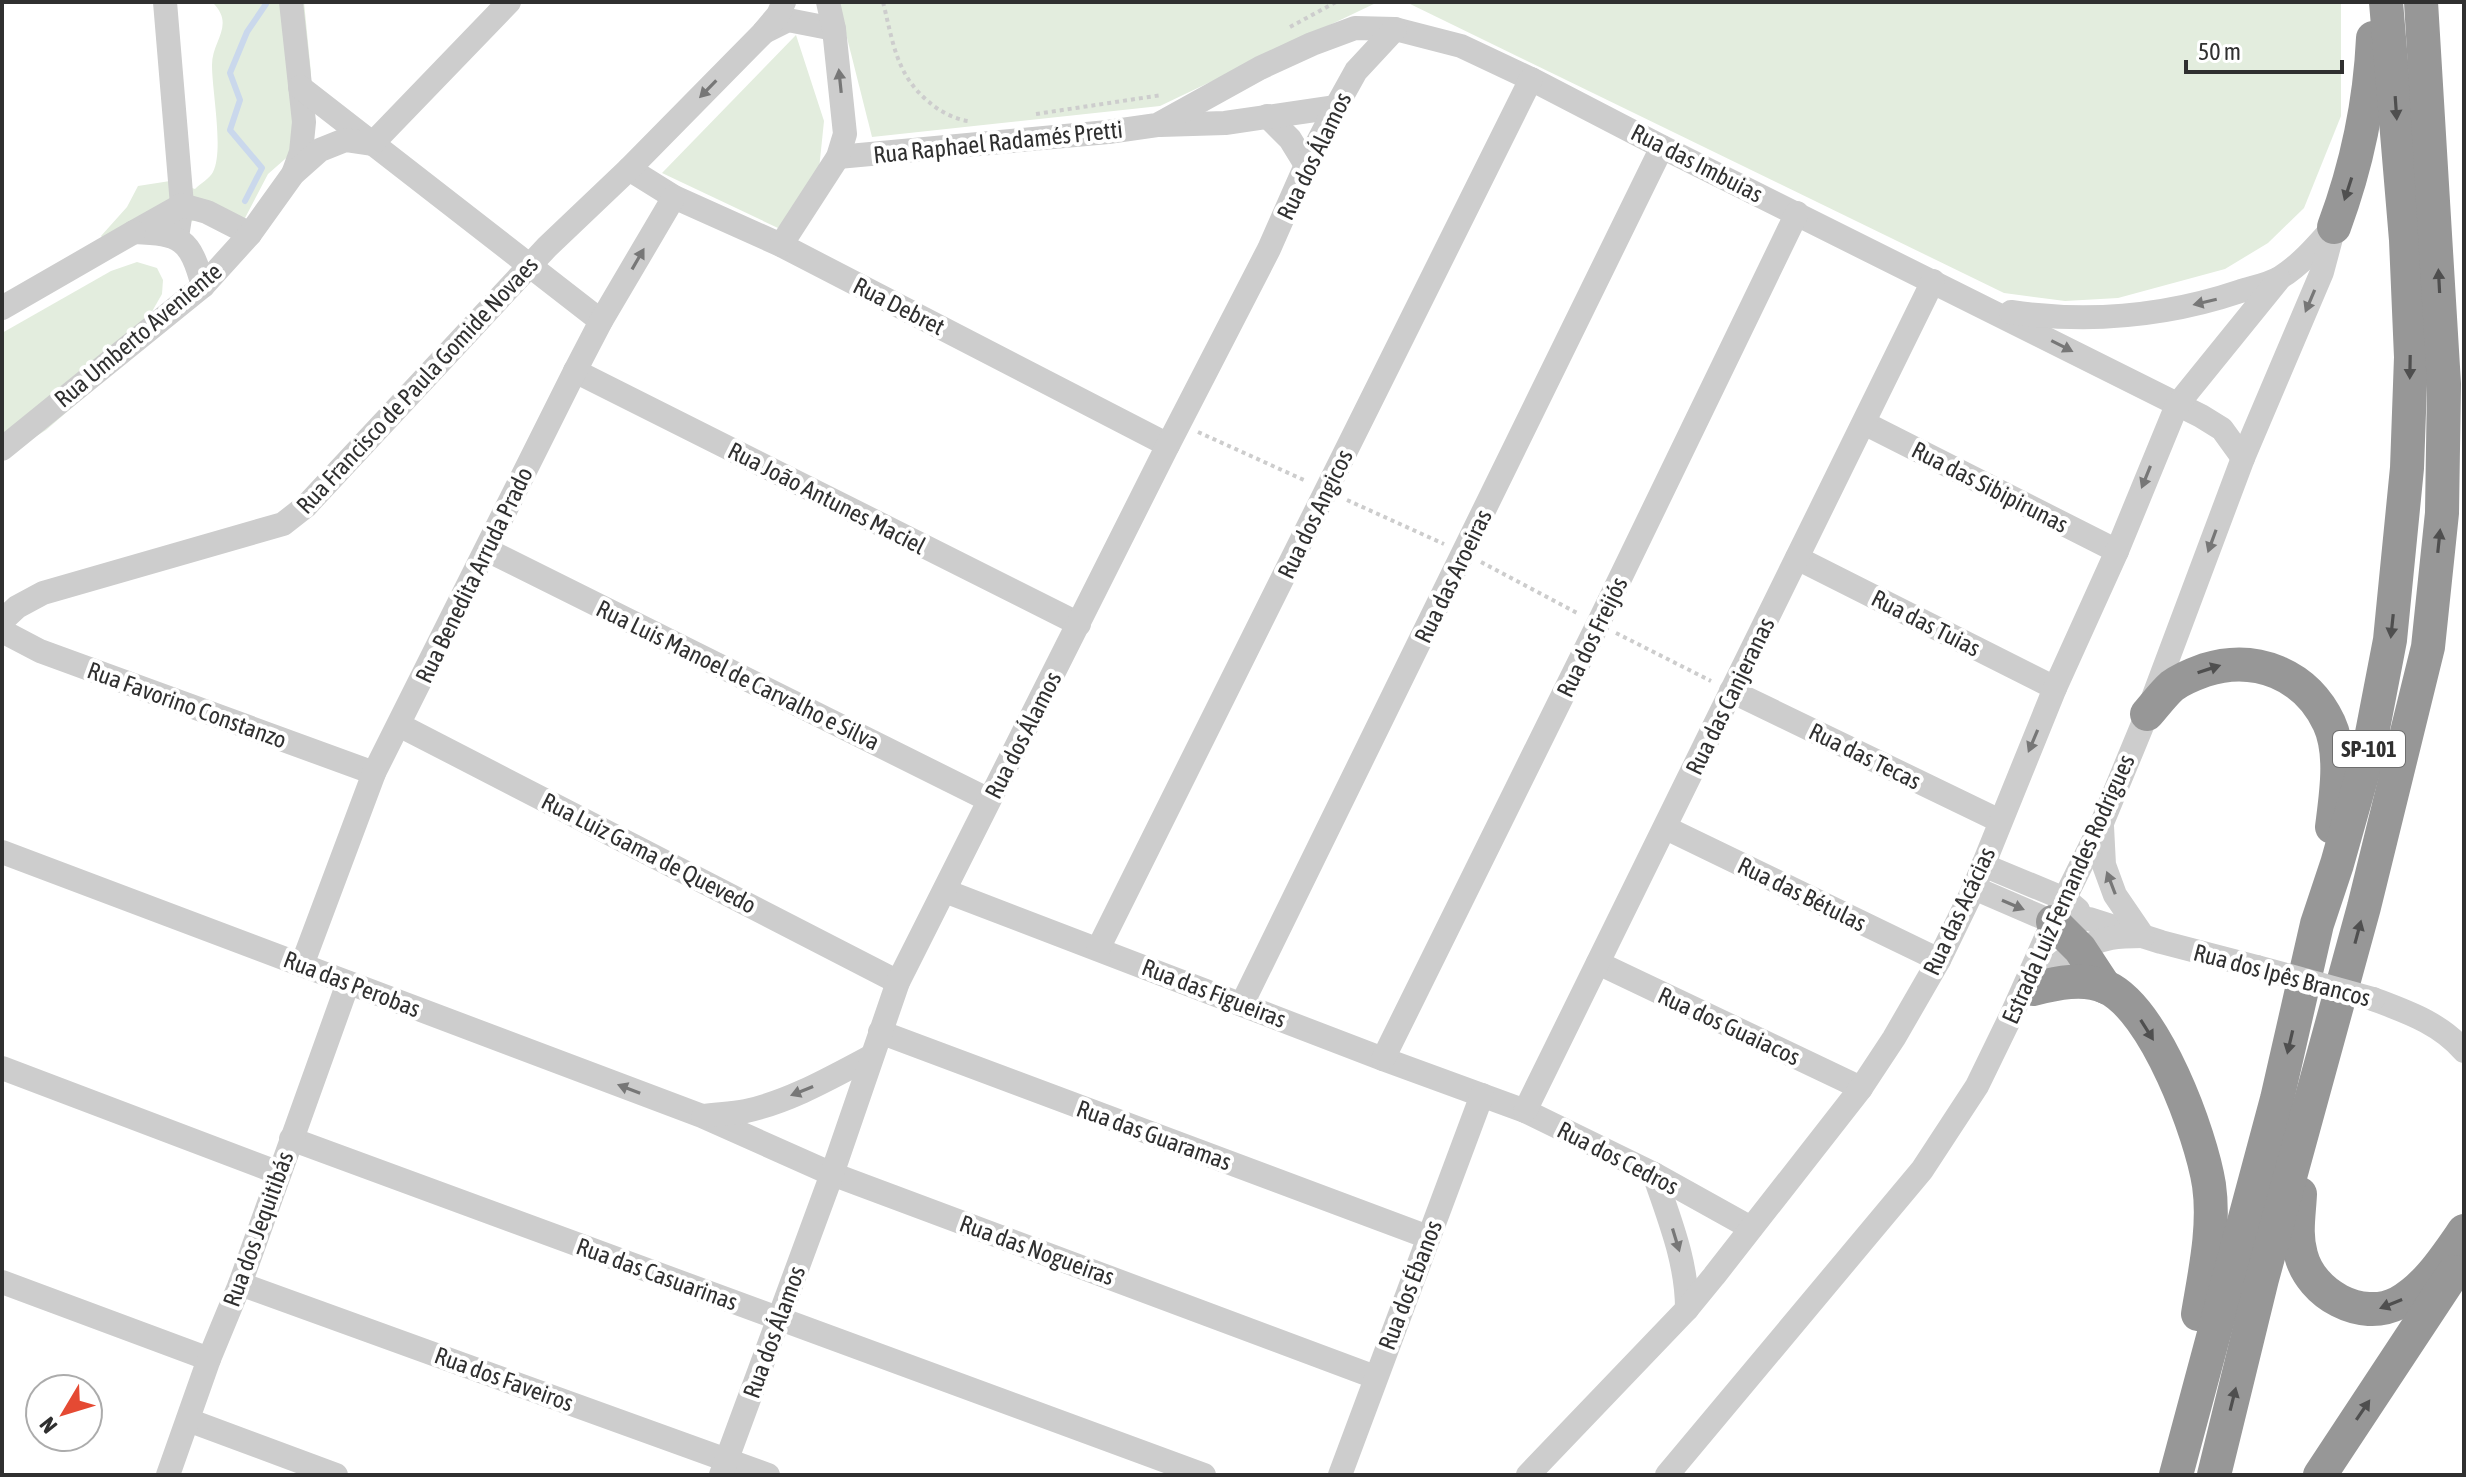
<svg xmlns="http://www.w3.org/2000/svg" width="2466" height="1477" viewBox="0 0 2466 1477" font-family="'Asap Condensed',sans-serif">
<rect width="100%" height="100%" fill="#fff"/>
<!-- green -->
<g fill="#e3edde">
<path d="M 212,2 L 304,2 L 311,73 L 301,145 L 268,174 L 245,218 L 206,218 L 105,241 L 101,236 L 127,207 L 138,186 L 170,181 L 195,189 C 200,184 210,178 213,172 C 224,150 212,92 212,65 C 212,40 236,25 212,2 Z"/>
<path d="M 838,2 L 1378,2 L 1160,106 L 872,137 Z"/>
<path d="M 1406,2 L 2341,2 L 2341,116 L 2304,208 L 2268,243 L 2225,269 L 2118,298 L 2065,301 L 2004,293 Z"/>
<path d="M 796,35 L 824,121 L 818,179 L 778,228 L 662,173 Z"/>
<path d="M 137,262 L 157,268 L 163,280 L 162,294 L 122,364 L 46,430 L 2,458 L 2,333 L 111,271 Z"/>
</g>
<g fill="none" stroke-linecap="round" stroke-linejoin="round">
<!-- stream -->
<path stroke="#cad8ec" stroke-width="6" d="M 245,201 L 262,168 L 230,130 L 240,100 L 230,73 L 247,32 L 266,4 L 265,2"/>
<!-- path -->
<g stroke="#cdcdcd" stroke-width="4" stroke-dasharray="4 4" stroke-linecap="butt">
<path d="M 883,2 C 893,42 896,75 929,102 C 939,111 954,119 968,121"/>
<path d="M 1290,27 L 1336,2"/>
<path d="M 1036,114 L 1162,95"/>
<path d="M 1198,432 L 1306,481"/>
<path d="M 1347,500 L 1444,544"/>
<path d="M 1481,562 L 1579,614"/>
<path d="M 1616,633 L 1711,681"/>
</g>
<!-- minor -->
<g stroke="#cdcdcd" stroke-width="24">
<path d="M 165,2 L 182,205 L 177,237"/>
<path d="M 291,2 L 304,122 L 301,152 L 293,174"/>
<path d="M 764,32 L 788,20 L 834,29"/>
<path d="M 300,87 L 601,321"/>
<path d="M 1267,116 L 1290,139 L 1306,165"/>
<path d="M 1160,125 L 1225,123 L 1336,107"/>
<path d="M 838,157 L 1108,132 L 1157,125 L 1260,68 L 1312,44 L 1355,28 L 1395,29 L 1461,46 L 1531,79 L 1662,147 L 2201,416 L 2222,429 L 2243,458"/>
<path d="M 629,169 L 674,197 L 781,245 L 1168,445"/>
<path d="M 781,245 L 838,157 L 845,134 L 834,29 L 828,2"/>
<path d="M 203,286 C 190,238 181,234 134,232 L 182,205 L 207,212 L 250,234"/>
<path d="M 2,308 L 134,232"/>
<path d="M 2011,312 C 2088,323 2167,316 2241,291 C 2254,287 2270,284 2281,277 C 2300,265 2315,248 2330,231"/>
<path d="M 575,371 L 1079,624"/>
<path d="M 1864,423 L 2117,551"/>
<path d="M 2,449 L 203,286 L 250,234 L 293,174 L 320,150 L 345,140 L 372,144 L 509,2"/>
<path d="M 487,550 L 989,800"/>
<path d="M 1797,558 L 2055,688"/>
<path d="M 2,621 L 17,607 L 43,593 L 283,524 L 306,506 L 547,247 L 629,169 L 762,34 L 778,15 L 784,2"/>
<path d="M 2,631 L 40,651 L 374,773"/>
<path d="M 1731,691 L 2000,821"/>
<path d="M 399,725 L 898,982"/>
<path d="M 1666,828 L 1939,960"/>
<path d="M 2,852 L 702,1116 L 832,1174 L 1375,1377"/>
<path d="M 1983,865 L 2065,899 L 2078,910"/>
<path d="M 1974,888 L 2053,922 L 2089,919 L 2161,942 L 2257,967"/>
<path d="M 945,891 L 1383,1059 L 1525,1111 L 1654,1174 L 1751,1228"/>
<path d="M 1098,949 L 1531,79"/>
<path d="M 1598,963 L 1861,1088"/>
<path d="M 302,965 L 374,773 L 575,371 L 601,321 L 674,197"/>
<path d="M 2033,989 C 2054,966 2079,944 2111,938 C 2121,936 2132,936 2143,936 L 2115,895 L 2104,865 L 2102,826"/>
<path d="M 2373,999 C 2407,1012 2440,1023 2464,1051"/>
<path d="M 1242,1004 L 1662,147"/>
<path d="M 880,1032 L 1428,1237"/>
<path d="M 1383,1059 L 1598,624 L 1797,213"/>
<path d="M 2,1068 L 279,1173"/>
<path d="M 1525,1111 L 1933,281"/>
<path d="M 703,1116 C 717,1114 732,1114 746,1111 C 791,1101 832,1077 872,1056"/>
<path d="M 291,1139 L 1204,1475"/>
<path d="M 1654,1174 C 1669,1219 1687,1261 1687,1309"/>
<path d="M 2,1282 L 209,1359"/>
<path d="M 240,1284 L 768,1475"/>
<path d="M 188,1420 L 336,1475"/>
<path d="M 168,1475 L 209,1359 L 240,1284 L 348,983"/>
<path d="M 721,1475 L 832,1174 L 898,982 L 1168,445 L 1269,249 L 1306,165 L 1336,107 L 1356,71 L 1395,29"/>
<path d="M 1340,1475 L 1482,1095"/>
<path d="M 1528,1475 L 1687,1309 L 1714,1276 L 1861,1088 L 1894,1038 L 1939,960 L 1974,888 L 2055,688 L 2117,551 L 2177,405 L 2279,279"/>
<path d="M 1667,1475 L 1922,1170 L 1977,1086 L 2012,1014 L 2053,922 L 2102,823 L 2147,714 L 2243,458 L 2322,272 L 2334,227"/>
</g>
<!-- highway -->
<g stroke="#979797" stroke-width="34">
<path d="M 2334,227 C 2357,165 2370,104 2373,38"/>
<path d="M 2147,714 C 2155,705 2163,694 2172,686 C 2181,679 2194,674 2205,670 C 2255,654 2306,674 2329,723 C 2343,753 2336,795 2332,827"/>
<path d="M 2053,922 L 2080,949 L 2105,987"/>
<path d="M 2033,989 C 2056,983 2084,977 2106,987 C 2155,1009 2201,1134 2209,1185 C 2215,1227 2205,1272 2198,1314"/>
<path d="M 2300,1194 C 2299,1215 2295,1234 2301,1255 C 2311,1294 2361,1322 2398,1303 C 2426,1288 2446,1257 2464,1231"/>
<path d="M 2176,1475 L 2277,1099 L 2317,924 L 2337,864 L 2368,754 L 2390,640 L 2407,468 L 2411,357 L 2406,240 L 2386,2"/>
<path d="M 2214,1475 L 2262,1279 L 2364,907 L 2428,647 L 2442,513 L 2444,384 L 2421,2"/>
<path d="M 2320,1475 L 2454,1272"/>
</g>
<!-- minor-bridge -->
<path stroke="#cdcdcd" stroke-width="24" d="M 2257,967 L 2373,999"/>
</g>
<!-- one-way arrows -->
<defs><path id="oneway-solid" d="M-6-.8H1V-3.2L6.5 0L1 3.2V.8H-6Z" transform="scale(2)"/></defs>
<g fill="#777">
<use href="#oneway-solid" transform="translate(840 81) rotate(-96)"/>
<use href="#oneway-solid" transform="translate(708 89) rotate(134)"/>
<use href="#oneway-solid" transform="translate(638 259) rotate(-60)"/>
<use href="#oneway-solid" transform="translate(2310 301) rotate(113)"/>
<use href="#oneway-solid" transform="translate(2205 302) rotate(167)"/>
<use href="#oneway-solid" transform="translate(2062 346) rotate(27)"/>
<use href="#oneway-solid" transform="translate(2146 477) rotate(112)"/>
<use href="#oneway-solid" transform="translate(2212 541) rotate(110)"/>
<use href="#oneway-solid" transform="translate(2033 741) rotate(113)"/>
<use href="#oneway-solid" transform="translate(2111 883) rotate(-111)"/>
<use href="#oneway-solid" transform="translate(2013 905) rotate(23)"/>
<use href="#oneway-solid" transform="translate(629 1089) rotate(-159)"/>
<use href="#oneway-solid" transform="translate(802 1091) rotate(158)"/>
<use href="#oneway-solid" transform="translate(1676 1240) rotate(73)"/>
</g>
<g fill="#4f4f4f">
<use href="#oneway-solid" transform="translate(2396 108) rotate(86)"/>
<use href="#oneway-solid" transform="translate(2348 189) rotate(108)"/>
<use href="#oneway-solid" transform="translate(2439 281) rotate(-93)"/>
<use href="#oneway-solid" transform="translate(2410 367) rotate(91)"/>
<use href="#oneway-solid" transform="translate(2439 541) rotate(-84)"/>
<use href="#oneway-solid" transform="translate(2392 626) rotate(96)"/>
<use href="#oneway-solid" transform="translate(2209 669) rotate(-18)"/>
<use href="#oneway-solid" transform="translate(2358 932) rotate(-75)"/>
<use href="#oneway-solid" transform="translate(2147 1030) rotate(58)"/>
<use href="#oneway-solid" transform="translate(2290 1042) rotate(103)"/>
<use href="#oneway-solid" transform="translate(2391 1304) rotate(158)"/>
<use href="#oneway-solid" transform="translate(2233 1399) rotate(-76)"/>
<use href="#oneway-solid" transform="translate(2363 1410) rotate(-56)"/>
</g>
<g text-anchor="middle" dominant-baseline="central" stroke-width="8" stroke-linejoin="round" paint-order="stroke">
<!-- shield labels -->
<rect fill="#fff" stroke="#6e6e6e" stroke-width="2" x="2333" y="731" width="72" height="36" rx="6"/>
<g font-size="22" font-weight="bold" fill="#303030">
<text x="2369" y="749">SP-101</text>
</g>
<!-- street labels -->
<g font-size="24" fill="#303030" stroke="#fff">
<text transform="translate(998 142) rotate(-6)">Rua Raphael Radamés Pretti</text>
<text transform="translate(1314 156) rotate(-64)">Rua dos Álamos</text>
<text transform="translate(1697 163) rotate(27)">Rua das Imbuias</text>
<text transform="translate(899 306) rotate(27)">Rua Debret</text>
<text transform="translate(138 335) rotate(-40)">Rua Umberto Aveniente</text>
<text transform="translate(417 385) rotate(-47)">Rua Francisco de Paula Gomide Novaes</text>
<text transform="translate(1990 487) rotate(27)">Rua das Sibipirunas</text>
<text transform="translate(827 498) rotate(27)">Rua João Antunes Maciel</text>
<text transform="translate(1315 514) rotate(-64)">Rua dos Angicos</text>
<text transform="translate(474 575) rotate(-64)">Rua Benedita Arruda Prado</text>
<text transform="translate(1453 576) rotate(-64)">Rua das Aroeiras</text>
<text transform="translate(1926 623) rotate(27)">Rua das Tuias</text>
<text transform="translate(1592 637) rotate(-64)">Rua dos Freijós</text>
<text transform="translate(738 675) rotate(26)">Rua Luis Manoel de Carvalho e Silva</text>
<text transform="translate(1730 696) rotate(-64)">Rua das Canjeranas</text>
<text transform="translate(187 705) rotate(20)">Rua Favorino Constanzo</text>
<text transform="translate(1023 735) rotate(-63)">Rua dos Álamos</text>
<text transform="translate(1865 756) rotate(26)">Rua das Tecas</text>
<text transform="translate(649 853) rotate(27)">Rua Luiz Gama de Quevedo</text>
<text transform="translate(2068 889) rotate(-66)">Estrada Luiz Fernandes Rodrigues</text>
<text transform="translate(1802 894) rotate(26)">Rua das Bétulas</text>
<text transform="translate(1959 911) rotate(-65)">Rua das Acácias</text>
<text transform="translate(2282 975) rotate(15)">Rua dos Ipês Brancos</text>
<text transform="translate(352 984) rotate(21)">Rua das Perobas</text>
<text transform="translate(1214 993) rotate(21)">Rua das Figueiras</text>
<text transform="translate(1729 1026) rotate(25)">Rua dos Guaiacos</text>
<text transform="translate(1154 1135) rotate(20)">Rua das Guaramas</text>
<text transform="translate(1618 1158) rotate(27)">Rua dos Cedros</text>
<text transform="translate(258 1229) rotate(-70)">Rua dos Jequitibás</text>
<text transform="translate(1037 1250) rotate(20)">Rua das Nogueiras</text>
<text transform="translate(657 1274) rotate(20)">Rua das Casuarinas</text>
<text transform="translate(1410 1285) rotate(-69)">Rua dos Ébanos</text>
<text transform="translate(774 1332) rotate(-70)">Rua dos Álamos</text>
<text transform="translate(504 1379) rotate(20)">Rua dos Faveiros</text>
</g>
</g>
<!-- border -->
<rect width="2466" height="1477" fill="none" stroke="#303030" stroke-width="8"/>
<!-- north arrow -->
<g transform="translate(64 1413) rotate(232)"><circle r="38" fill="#ffffff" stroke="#acacac" stroke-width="2"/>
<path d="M0-6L14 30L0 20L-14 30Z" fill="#e54a33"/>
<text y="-12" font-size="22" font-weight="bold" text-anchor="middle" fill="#303030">N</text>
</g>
<!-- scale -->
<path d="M2186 60v12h156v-12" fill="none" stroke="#303030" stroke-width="4"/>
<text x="2198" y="60" font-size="24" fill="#303030" stroke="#ffffff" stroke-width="6" paint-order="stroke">50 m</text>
</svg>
